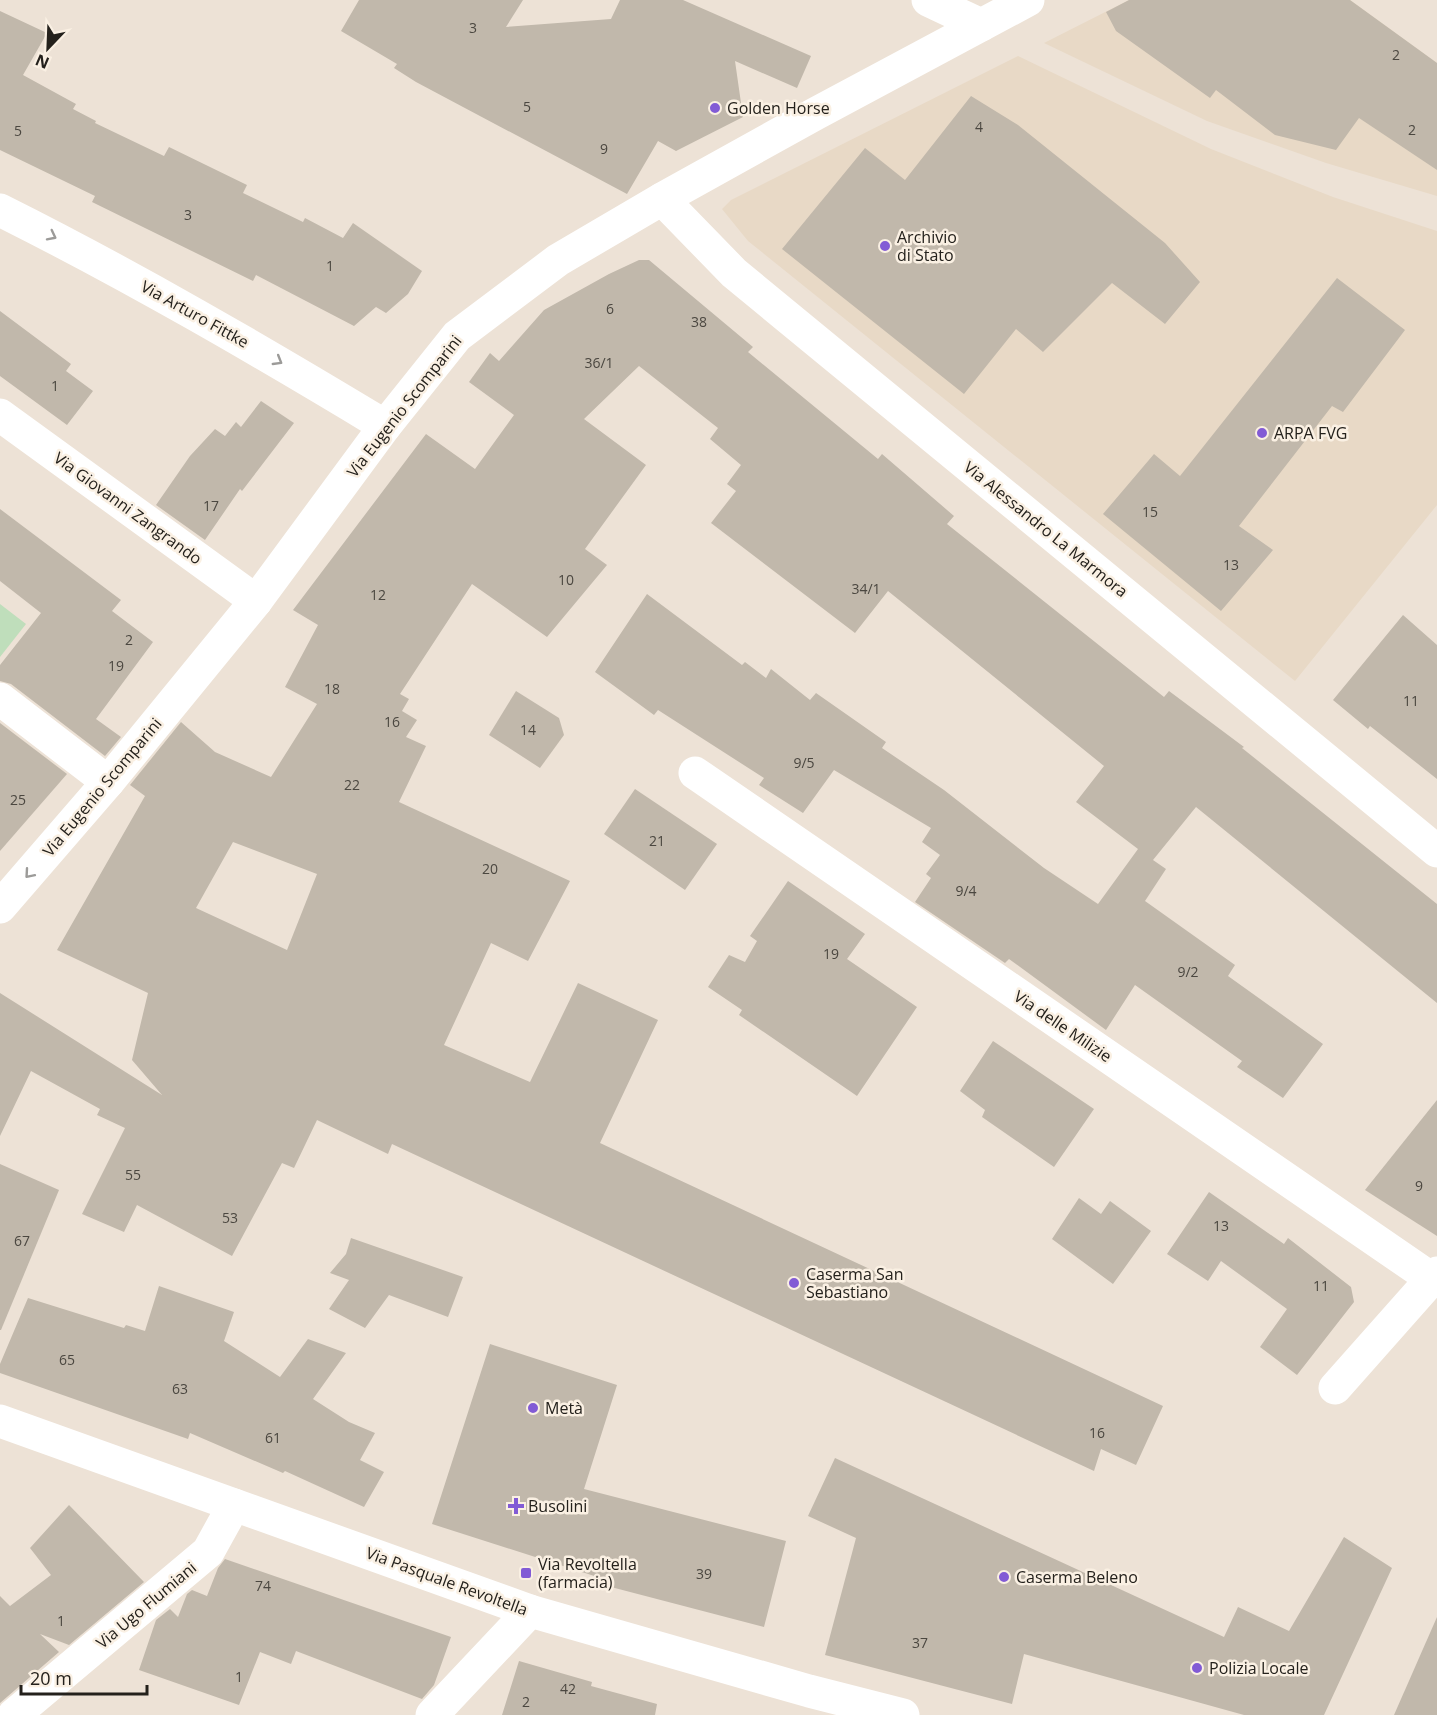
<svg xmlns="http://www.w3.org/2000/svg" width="1437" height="1715" viewBox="0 0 1437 1715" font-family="'Open Sans',sans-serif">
<rect width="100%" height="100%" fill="#ede2d6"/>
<!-- built -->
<g fill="#e8d9c6">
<path d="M 1129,0 L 1350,0 L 1437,63 L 1437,196 L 1326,163 L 1207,121 L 1044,43 Z"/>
<path d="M 1018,56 L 1211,149 L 1333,197 L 1437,231 L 1437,505 L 1295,681 L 748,241 L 722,209 L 731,200 Z"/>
</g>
<!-- green -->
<path fill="#bfdebb" d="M 0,604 L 26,624 L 0,657 Z"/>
<!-- building -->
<g fill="#c1b8ab" fill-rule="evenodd">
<path d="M 359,0 L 523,0 L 506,27 L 611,19 L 620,0 L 683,0 L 811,56 L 797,88 L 735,61 L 743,117 L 676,151 L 658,141 L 627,194 L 416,82 L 394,68 L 397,64 L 341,31 Z"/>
<path d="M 1129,0 L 1350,0 L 1437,63 L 1437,170 L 1359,118 L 1336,150 L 1275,135 L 1216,90 L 1210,98 L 1116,31 L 1106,12 Z"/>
<path d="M 0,11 L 47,33 L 23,75 L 76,104 L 73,109 L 96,121 L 95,123 L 164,156 L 169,147 L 247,185 L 243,193 L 303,222 L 305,218 L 343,238 L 353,223 L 422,271 L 408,294 L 386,313 L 376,307 L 354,326 L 256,275 L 253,281 L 92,202 L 95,196 L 0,150 Z"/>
<path d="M 971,96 L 1018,125 L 1165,243 L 1200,282 L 1165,324 L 1112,283 L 1043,352 L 1016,329 L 964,394 L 782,249 L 865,148 L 905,180 Z"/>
<path d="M 639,260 L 649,260 L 753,347 L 748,352 L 878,459 L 882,454 L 954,516 L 947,524 L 1164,697 L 1169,691 L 1244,747 L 1242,748 L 1437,904 L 1437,1003 L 1196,807 L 1153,860 L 1166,869 L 1145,901 L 1235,965 L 1228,976 L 1323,1044 L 1283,1098 L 1237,1067 L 1242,1061 L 1135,985 L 1106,1030 L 1009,959 L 1005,963 L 915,902 L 931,878 L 926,874 L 940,855 L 922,842 L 931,828 L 834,770 L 803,813 L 759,785 L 764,778 L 658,710 L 654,715 L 595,672 L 647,594 L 742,665 L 745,662 L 766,678 L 771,669 L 810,700 L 816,693 L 886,742 L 882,748 L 944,790 L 1044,868 L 1098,904 L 1138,849 L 1076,802 L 1104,766 L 888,591 L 855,633 L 711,523 L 736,491 L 727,484 L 741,465 L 710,439 L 718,428 L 639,366 L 584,419 L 646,465 L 585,549 L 607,565 L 547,637 L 472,584 L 400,694 L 409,699 L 402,711 L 417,720 L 406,737 L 426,746 L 399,802 L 570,881 L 528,961 L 491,943 L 444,1045 L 530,1082 L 578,983 L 658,1020 L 600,1143 L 1163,1406 L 1136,1465 L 1101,1449 L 1094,1471 L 392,1144 L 388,1154 L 317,1120 L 294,1168 L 282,1163 L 232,1256 L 137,1205 L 124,1232 L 82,1214 L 125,1128 L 97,1115 L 100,1109 L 31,1071 L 0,1136 L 0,993 L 162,1095 L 132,1060 L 148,993 L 57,950 L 145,796 L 130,785 L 181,722 L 215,752 L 271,777 L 317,704 L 285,687 L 318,625 L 293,610 L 426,434 L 475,469 L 514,415 L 469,382 L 490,353 L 499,361 L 544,310 L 609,274 ZM 233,842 L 317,874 L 287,950 L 196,908 Z"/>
<path d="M 1337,278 L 1405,330 L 1343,412 L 1332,406 L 1239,526 L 1273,550 L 1221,611 L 1103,514 L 1154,454 L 1180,476 Z"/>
<path d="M 0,311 L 71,364 L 66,371 L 93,391 L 67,425 L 0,376 Z"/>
<path d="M 261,401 L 294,423 L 242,491 L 240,489 L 205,540 L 156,505 L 190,456 L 215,429 L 225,436 L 236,422 L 241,427 Z"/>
<path d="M 0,509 L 121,600 L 112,611 L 153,642 L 96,719 L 121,737 L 105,756 L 11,684 L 0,681 L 0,665 L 41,613 L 0,581 Z"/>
<path d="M 1403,615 L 1437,645 L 1437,779 L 1370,726 L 1368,729 L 1333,700 Z"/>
<path d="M 516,691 L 559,718 L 564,735 L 540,768 L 489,735 Z"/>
<path d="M 0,723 L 67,774 L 0,851 Z"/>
<path d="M 635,789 L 717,844 L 685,890 L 604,834 Z"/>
<path d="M 788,881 L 865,934 L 847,959 L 917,1007 L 857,1096 L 739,1015 L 742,1010 L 708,987 L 729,955 L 745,962 L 757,941 L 750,936 Z"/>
<path d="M 993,1041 L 1094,1109 L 1054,1167 L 982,1117 L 985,1110 L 960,1091 Z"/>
<path d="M 1437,1100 L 1437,1236 L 1365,1190 Z"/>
<path d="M 0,1164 L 59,1190 L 1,1330 L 0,1330 Z"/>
<path d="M 1209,1192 L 1284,1244 L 1288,1238 L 1351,1287 L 1354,1302 L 1297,1375 L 1260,1347 L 1287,1309 L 1221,1261 L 1208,1281 L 1167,1254 Z"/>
<path d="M 1079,1198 L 1101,1214 L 1110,1201 L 1151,1231 L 1113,1284 L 1052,1239 Z"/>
<path d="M 351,1238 L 463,1277 L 448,1317 L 389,1295 L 365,1328 L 329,1309 L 349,1280 L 330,1273 L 346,1254 Z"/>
<path d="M 159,1286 L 234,1312 L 224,1341 L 280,1377 L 308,1339 L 346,1353 L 313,1399 L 349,1422 L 375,1433 L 360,1460 L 384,1472 L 364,1507 L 285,1471 L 283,1473 L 190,1433 L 188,1439 L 0,1373 L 0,1364 L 28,1298 L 124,1328 L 126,1325 L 145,1331 Z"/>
<path d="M 490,1344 L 617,1385 L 584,1489 L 786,1541 L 764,1627 L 611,1587 L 613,1582 L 432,1524 Z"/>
<path d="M 835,1458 L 1224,1637 L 1238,1607 L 1289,1631 L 1344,1537 L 1392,1568 L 1324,1715 L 1244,1715 L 1024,1654 L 1012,1704 L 825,1655 L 856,1538 L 808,1516 Z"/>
<path d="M 69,1505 L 144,1582 L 69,1645 L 40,1634 L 59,1652 L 0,1703 L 0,1596 L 10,1606 L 51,1575 L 30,1548 Z"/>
<path d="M 225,1559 L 451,1637 L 434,1685 L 422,1699 L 296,1651 L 291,1664 L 260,1652 L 239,1705 L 139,1670 L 156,1620 L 170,1609 L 178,1617 L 187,1594 L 192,1590 L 207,1596 L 218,1568 Z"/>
<path d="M 1437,1617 L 1437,1715 L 1394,1715 Z"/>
<path d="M 519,1661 L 592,1682 L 591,1686 L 657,1704 L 655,1715 L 502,1715 Z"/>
</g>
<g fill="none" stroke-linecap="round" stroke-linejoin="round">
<!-- street -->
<g stroke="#fff" stroke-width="33">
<path d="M 928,0 L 981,25"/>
<path d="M 662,199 L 734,273 L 1437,851"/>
<path d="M 0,210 C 132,276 259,350 385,426"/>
<path d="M 0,415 L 256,601"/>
<path d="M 0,699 L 108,782"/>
<path d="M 695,773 L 1432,1279"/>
<path d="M 0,907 L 108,782 L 256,601 L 385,426 L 457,336 L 558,260 L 662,199 L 815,114 L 1028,0"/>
<path d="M 1335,1388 L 1437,1273"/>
<path d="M 14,1715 L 208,1552 L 234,1505"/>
<path d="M 432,1715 L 530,1611"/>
</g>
<!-- secondary -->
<path stroke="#fff" stroke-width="33" d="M 0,1421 L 530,1611 L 809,1691 L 903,1715"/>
</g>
<!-- one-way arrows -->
<defs><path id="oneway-chevron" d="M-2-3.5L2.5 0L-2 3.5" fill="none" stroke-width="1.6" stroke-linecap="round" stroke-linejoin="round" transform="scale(1.5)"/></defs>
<g stroke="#9c9b99">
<use href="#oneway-chevron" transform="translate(52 236) rotate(27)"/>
<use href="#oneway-chevron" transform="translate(278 361) rotate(31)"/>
<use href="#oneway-chevron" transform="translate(29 874) rotate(131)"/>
</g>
<!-- markers -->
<g fill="#825bd5" stroke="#faf0e3" stroke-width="2">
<circle cx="715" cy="108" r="6"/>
<circle cx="885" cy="246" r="6"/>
<circle cx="1262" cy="433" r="6"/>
<circle cx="794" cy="1283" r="6"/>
<circle cx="533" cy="1408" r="6"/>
<path d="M513 1497h6v6h6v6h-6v6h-6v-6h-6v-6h6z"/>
<rect x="520" y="1567" width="12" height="12" rx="3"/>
<circle cx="1004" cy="1577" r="6"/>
<circle cx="1197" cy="1668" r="6"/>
</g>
<g text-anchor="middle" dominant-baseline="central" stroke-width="5" stroke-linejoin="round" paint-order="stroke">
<!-- number labels -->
<g font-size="14" fill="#4b4740">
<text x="473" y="27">3</text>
<text x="1396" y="54">2</text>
<text x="527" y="106">5</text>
<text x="979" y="126">4</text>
<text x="1412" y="129">2</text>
<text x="18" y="130">5</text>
<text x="604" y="148">9</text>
<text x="188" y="214">3</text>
<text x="330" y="265">1</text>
<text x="610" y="308">6</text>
<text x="699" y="321">38</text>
<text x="599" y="362">36/1</text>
<text x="55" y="385">1</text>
<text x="211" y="505">17</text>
<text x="1150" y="511">15</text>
<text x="1231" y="564">13</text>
<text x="566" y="579">10</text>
<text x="866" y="588">34/1</text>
<text x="378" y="594">12</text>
<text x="129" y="639">2</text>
<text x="116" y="665">19</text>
<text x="332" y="688">18</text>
<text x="1411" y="700">11</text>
<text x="392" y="721">16</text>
<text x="528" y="729">14</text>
<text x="804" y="762">9/5</text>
<text x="352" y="784">22</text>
<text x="18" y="799">25</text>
<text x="657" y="840">21</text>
<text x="490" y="868">20</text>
<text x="966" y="890">9/4</text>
<text x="831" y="953">19</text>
<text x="1188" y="971">9/2</text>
<text x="133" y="1174">55</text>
<text x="1419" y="1185">9</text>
<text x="230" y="1217">53</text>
<text x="1221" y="1225">13</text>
<text x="22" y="1240">67</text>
<text x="1321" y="1285">11</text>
<text x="67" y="1359">65</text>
<text x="180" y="1388">63</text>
<text x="1097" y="1432">16</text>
<text x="273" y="1437">61</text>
<text x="704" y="1573">39</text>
<text x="263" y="1585">74</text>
<text x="61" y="1620">1</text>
<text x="920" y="1642">37</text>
<text x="239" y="1676">1</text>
<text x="568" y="1688">42</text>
<text x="526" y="1701">2</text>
</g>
<!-- poi labels -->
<g font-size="16" fill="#24211c" stroke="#faf0e3" text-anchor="start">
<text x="727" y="108">Golden Horse</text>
<text x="897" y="237">Archivio<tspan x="897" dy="18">di Stato</tspan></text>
<text x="1274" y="433">ARPA FVG</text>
<text x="806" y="1274">Caserma San<tspan x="806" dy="18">Sebastiano</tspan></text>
<text x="545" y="1408">Metà</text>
<text x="528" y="1506">Busolini</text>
<text x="538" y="1564">Via Revoltella<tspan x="538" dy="18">(farmacia)</tspan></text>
<text x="1016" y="1577">Caserma Beleno</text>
<text x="1209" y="1668">Polizia Locale</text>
</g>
<!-- street labels -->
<g font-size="16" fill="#24211c" stroke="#faf0e3">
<text transform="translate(195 314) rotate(29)">Via Arturo Fittke</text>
<text transform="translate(404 406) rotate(-52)">Via Eugenio Scomparini</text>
<text transform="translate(128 508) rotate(36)">Via Giovanni Zangrando</text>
<text transform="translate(1046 529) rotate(39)">Via Alessandro La Marmora</text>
<text transform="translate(102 787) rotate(-50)">Via Eugenio Scomparini</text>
<text transform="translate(1063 1026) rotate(34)">Via delle Milizie</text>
<text transform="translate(447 1581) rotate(20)">Via Pasquale Revoltella</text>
<text transform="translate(146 1605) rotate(-40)">Via Ugo Flumiani</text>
</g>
</g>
<!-- north arrow -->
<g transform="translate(48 48) rotate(203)" stroke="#faf0e3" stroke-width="4.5" paint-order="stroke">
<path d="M0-4.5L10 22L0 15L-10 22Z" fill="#24211c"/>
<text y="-9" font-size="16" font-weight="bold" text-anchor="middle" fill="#24211c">N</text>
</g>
<!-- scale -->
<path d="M21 1685v9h126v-9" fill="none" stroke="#24211c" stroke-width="3"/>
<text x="30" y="1685" font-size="18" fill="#24211c" stroke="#faf0e3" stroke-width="4.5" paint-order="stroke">20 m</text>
</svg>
